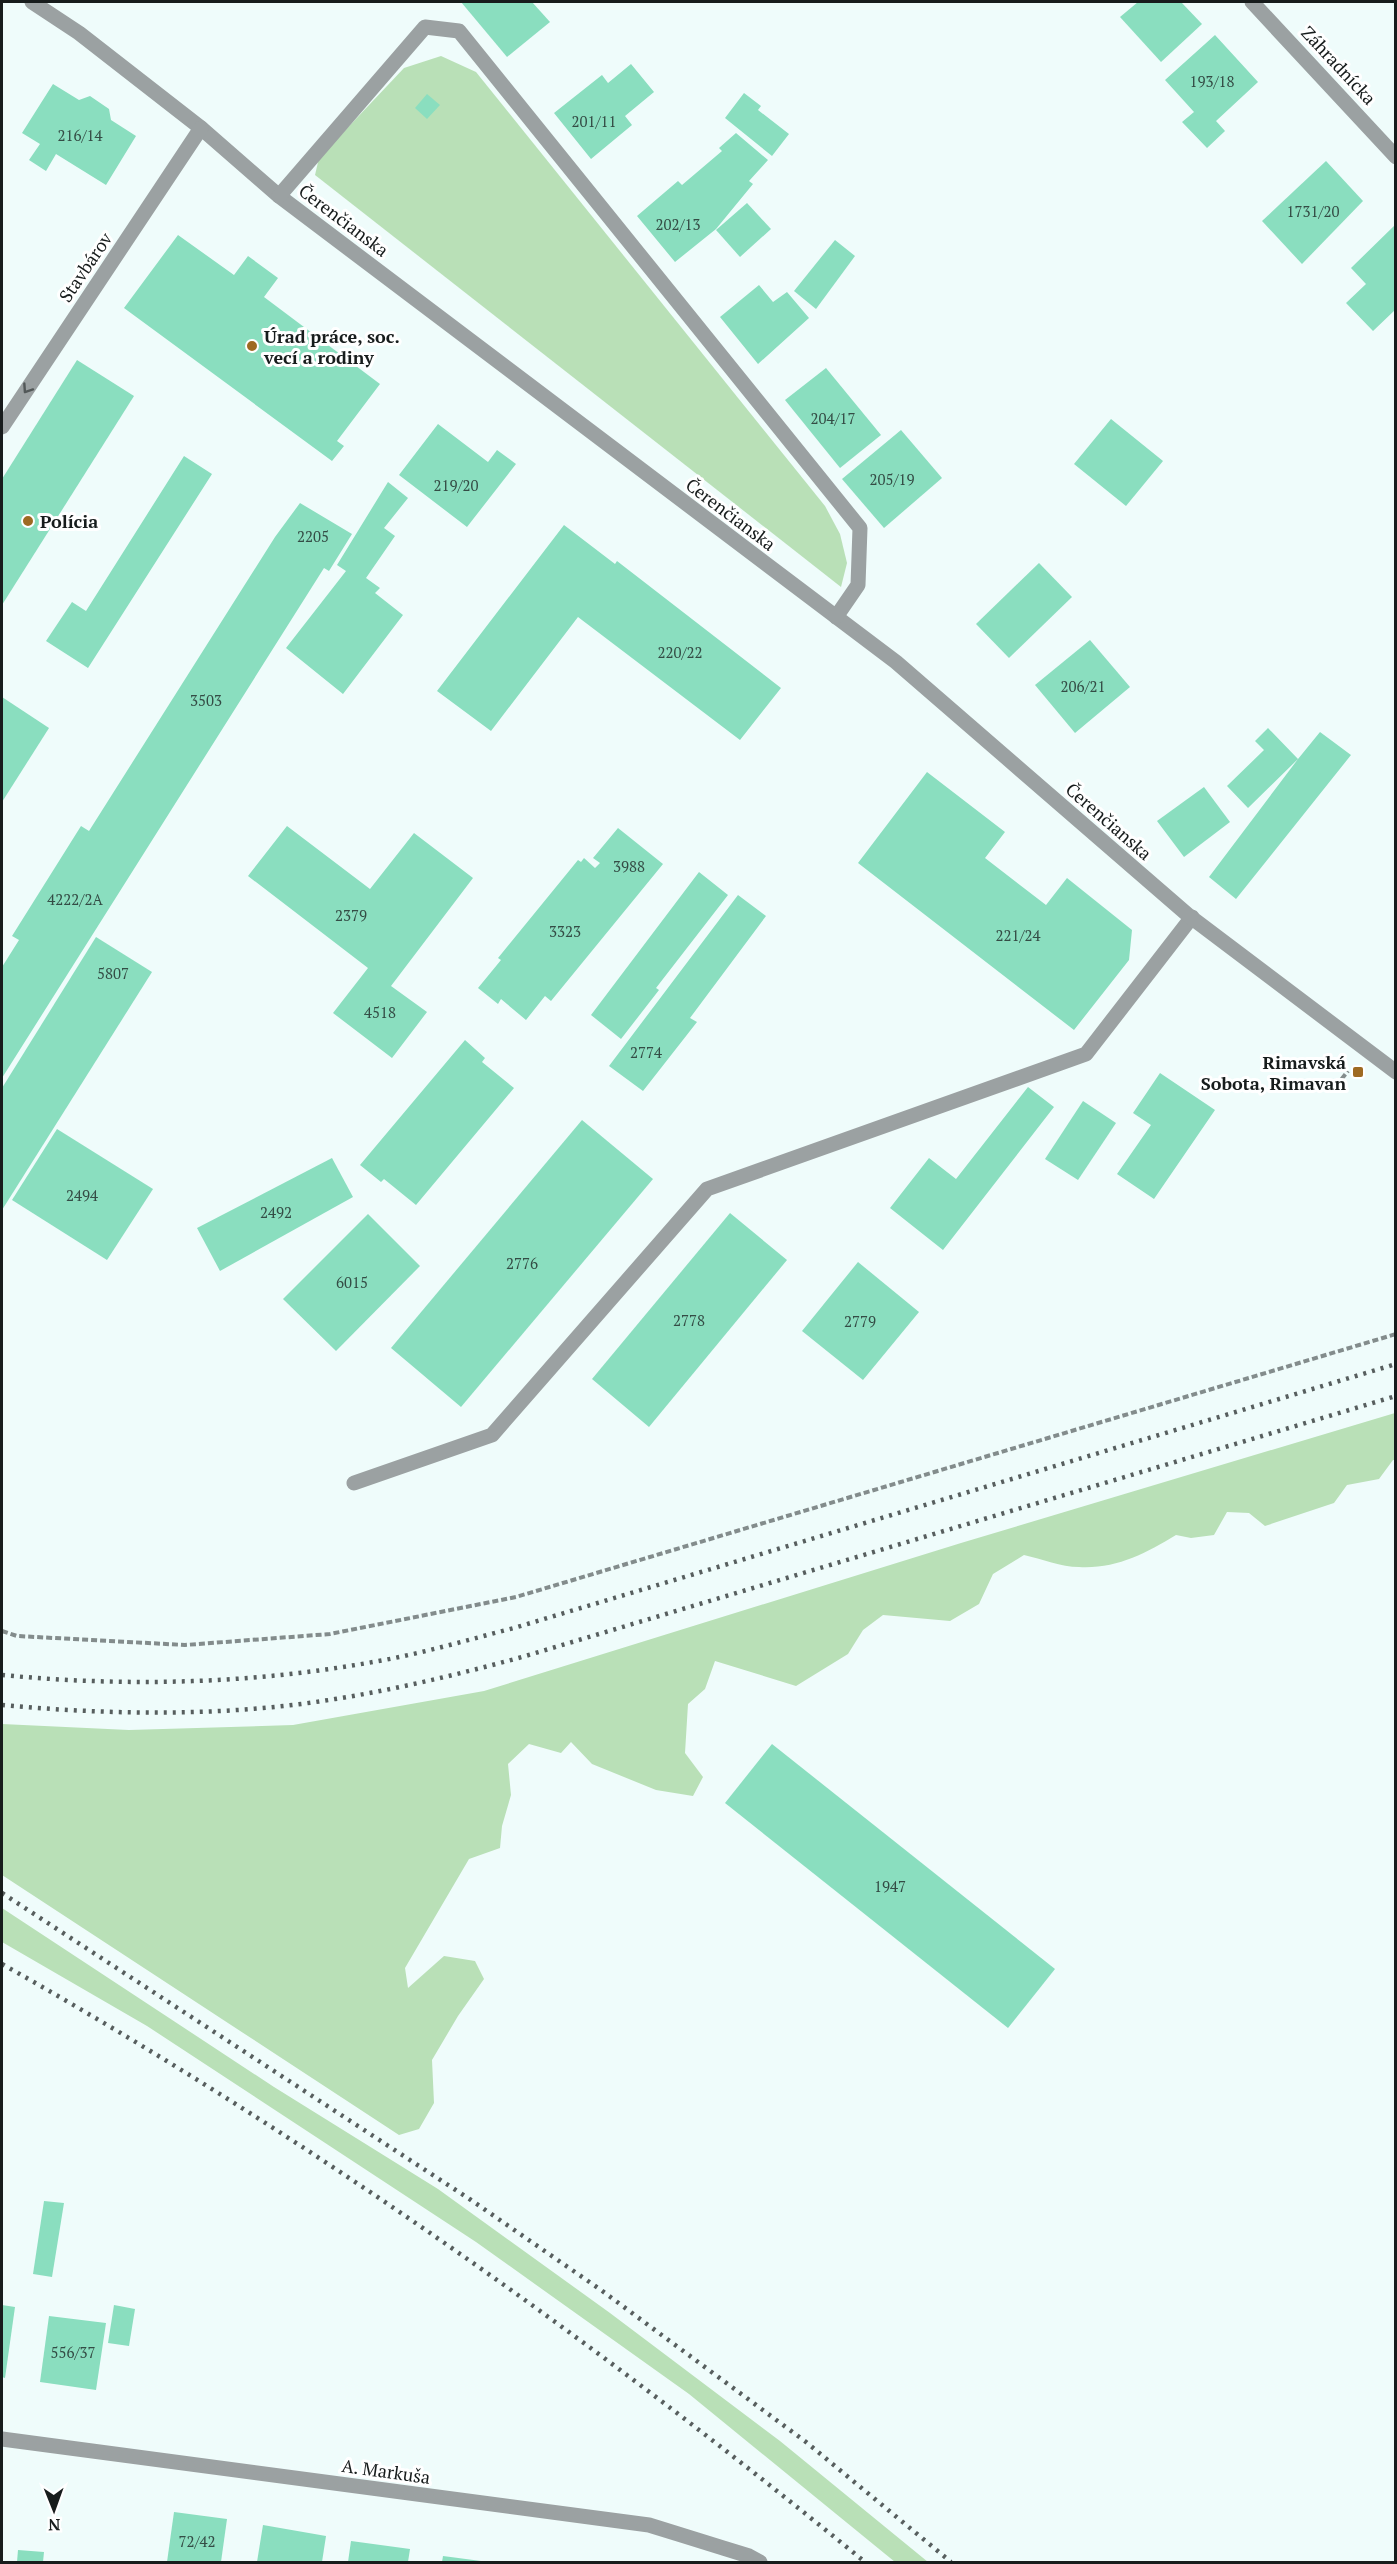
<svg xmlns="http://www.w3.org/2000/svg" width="1397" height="2564" viewBox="0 0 1397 2564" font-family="'PT Serif',serif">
<rect width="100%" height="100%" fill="#effcfb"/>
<!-- green -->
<g fill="#b9e0b7">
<path d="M 441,56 L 476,72 L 825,506 L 840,534 L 847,563 L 841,587 L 315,175 L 319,158 L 404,68 Z"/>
<path d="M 1395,1413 L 1395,1460 L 1393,1460 L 1379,1479 L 1347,1485 L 1334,1503 L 1265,1526 L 1249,1513 L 1227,1512 L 1214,1535 L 1191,1538 L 1176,1535 C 1145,1554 1116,1569 1079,1567 C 1061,1567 1042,1559 1024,1555 L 993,1574 L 979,1604 L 950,1621 L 883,1615 L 863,1630 L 848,1654 L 796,1686 L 715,1661 L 705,1689 L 688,1704 L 685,1753 L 703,1777 L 693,1796 L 656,1790 L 592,1764 L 571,1742 L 561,1753 L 529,1744 L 508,1764 L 511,1795 L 502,1826 L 500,1848 L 469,1859 L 405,1968 L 408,1988 L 444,1956 L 475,1961 L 484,1979 L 458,2016 L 432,2060 L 434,2103 L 419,2129 L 399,2135 L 2,1875 L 2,1724 L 129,1730 L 293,1725 L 484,1691 L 961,1543 Z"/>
<path d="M 2,1908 L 274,2087 L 438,2189 L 610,2313 L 780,2441 L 928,2562 L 895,2562 L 689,2394 L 476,2242 L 147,2026 L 2,1942 Z"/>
</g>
<!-- building -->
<g fill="#8adebf">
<path d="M 461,2 L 532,2 L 550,22 L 507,57 Z"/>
<path d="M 1138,2 L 1181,2 L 1202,24 L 1161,62 L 1120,17 Z"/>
<path d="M 1215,35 L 1258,82 L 1216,121 L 1225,131 L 1207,148 L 1182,122 L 1194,112 L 1165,80 Z"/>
<path d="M 631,64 L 654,92 L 625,116 L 632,125 L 591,159 L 554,113 L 602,75 L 608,83 Z"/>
<path d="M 53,84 L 79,100 L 90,96 L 109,109 L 111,120 L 136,136 L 106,185 L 56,154 L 46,171 L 29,160 L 40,144 L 22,133 Z"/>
<path d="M 744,93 L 761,106 L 758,110 L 789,134 L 772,156 L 725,118 Z"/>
<path d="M 427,94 L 440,105 L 427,119 L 415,108 Z"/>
<path d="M 736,133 L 768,160 L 749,181 L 753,184 L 716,229 L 675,262 L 637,216 L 678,181 L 682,185 L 722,151 L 719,148 Z"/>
<path d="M 1326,161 L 1363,201 L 1302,264 L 1262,221 Z"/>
<path d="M 747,203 L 771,229 L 740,257 L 716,230 Z"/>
<path d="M 1395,225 L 1395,310 L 1373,331 L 1346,303 L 1366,284 L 1351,268 Z"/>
<path d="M 178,235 L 234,275 L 248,256 L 278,278 L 264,297 L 380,384 L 337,441 L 344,446 L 332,461 L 124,308 Z"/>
<path d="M 835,240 L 855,256 L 816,309 L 794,291 Z"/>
<path d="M 759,285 L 773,302 L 787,292 L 809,318 L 758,364 L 720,317 Z"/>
<path d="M 77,360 L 134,396 L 2,605 L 2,479 Z"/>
<path d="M 826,368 L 881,435 L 840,468 L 785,400 Z"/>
<path d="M 1111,419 L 1163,461 L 1126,506 L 1074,464 Z"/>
<path d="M 438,424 L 488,462 L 497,450 L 516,464 L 467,527 L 399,475 Z"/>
<path d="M 901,430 L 942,478 L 884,528 L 842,479 Z"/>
<path d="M 184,456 L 212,474 L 88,668 L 46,641 L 72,602 L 86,611 Z"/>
<path d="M 388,482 L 408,498 L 384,528 L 395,536 L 366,578 L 380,588 L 375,593 L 403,615 L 343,694 L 286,648 L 346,571 L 337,565 Z"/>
<path d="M 300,503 L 352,534 L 329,571 L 324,568 L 2,1078 L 2,967 L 19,940 L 12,936 L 81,826 L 89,831 L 275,537 Z"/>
<path d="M 564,525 L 615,564 L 617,561 L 781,688 L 740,740 L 578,617 L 491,731 L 437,691 Z"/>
<path d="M 1039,563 L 1072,597 L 1009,658 L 976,624 Z"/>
<path d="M 1090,640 L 1130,687 L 1075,733 L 1035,685 Z"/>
<path d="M 2,697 L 49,728 L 2,802 Z"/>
<path d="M 1268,728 L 1298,759 L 1320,732 L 1351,755 L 1236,899 L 1209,877 L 1298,759 L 1248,808 L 1227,786 L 1264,750 L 1255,741 Z"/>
<path d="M 927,772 L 1005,832 L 985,858 L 1046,905 L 1067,878 L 1132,930 L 1129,960 L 1074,1030 L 858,863 Z"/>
<path d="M 1204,787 L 1230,822 L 1184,857 L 1157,821 Z"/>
<path d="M 287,826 L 370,889 L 414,833 L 473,878 L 391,986 L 427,1012 L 392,1058 L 333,1013 L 368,968 L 248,876 Z"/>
<path d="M 618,828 L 663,864 L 551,1001 L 545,996 L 526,1020 L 501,999 L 498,1004 L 478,988 L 501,960 L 498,958 L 578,860 L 581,862 L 584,858 L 595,868 L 600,863 L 593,858 Z"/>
<path d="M 699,872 L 728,895 L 656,988 L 659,990 L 621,1039 L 591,1015 Z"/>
<path d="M 738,895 L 766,916 L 690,1018 L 697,1022 L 643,1091 L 609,1066 Z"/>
<path d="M 96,937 L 152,972 L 2,1210 L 2,1088 Z"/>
<path d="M 465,1040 L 485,1058 L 482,1062 L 514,1088 L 416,1205 L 384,1179 L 381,1182 L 360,1165 Z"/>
<path d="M 1160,1073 L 1215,1110 L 1154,1199 L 1117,1174 L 1151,1125 L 1133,1113 Z"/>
<path d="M 1028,1087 L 1054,1107 L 943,1250 L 890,1208 L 929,1158 L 956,1179 Z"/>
<path d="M 1083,1101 L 1116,1123 L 1078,1180 L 1045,1159 Z"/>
<path d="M 582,1120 L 653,1179 L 461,1407 L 391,1348 Z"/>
<path d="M 57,1129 L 153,1189 L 107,1260 L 12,1200 Z"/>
<path d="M 332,1158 L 353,1197 L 220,1271 L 197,1228 Z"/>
<path d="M 730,1213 L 787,1260 L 649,1427 L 592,1379 Z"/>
<path d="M 368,1214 L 420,1266 L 336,1351 L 283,1299 Z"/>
<path d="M 858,1262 L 919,1312 L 863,1380 L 802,1331 Z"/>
<path d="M 772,1744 L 1055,1969 L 1008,2028 L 725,1803 Z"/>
<path d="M 44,2201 L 64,2203 L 52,2277 L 33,2274 Z"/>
<path d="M 2,2305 L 15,2307 L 5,2378 L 2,2377 Z"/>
<path d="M 114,2305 L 135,2309 L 129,2346 L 108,2343 Z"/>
<path d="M 49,2316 L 106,2323 L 96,2390 L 40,2382 Z"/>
<path d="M 174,2512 L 227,2519 L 221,2562 L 167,2562 Z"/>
<path d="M 263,2525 L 326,2536 L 322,2562 L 257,2562 Z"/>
<path d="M 351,2541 L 410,2549 L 408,2562 L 348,2562 Z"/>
<path d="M 18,2550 L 44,2552 L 43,2562 L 17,2562 Z"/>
<path d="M 443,2556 L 481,2561 L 481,2562 L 442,2562 Z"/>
</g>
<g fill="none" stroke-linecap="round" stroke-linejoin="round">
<!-- path -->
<g stroke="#838c8c" stroke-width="4" stroke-dasharray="6 3" stroke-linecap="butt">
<path d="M 1336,1086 L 1348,1071"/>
<path d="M 2,1631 L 17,1636 L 185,1645 L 330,1634 L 516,1597 L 1396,1334"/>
</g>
<!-- lane -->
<path stroke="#9ba1a2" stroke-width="15" d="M 354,1483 L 492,1435 L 707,1189 L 1086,1054 L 1192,917"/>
<!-- street -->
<g stroke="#9ba1a2" stroke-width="15">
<path d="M 32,2 L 79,33 L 201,128 L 279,196 L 896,662 L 1188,915 L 1396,1072"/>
<path d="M 1252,2 L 1396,157"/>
<path d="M 279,196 L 425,27 L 459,31 L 860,528 L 858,585 L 836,617"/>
<path d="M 2,427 L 201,128"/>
<path d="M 2,2439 L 649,2525 L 749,2556 L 760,2562"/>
</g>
<!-- rail -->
<g stroke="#575e5e" stroke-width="4.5" stroke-dasharray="3 6" stroke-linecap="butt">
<path d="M 2,1675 C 126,1687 250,1684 373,1662 C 421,1654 467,1640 514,1628 L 1396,1364"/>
<path d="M 2,1705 C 111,1715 226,1717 335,1699 C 398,1689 460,1674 522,1657 L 1396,1396"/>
<path d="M 2,1893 L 471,2200 L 601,2290 L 806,2442 L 951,2562"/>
<path d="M 2,1964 C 307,2136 594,2340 865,2562"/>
</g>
</g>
<!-- one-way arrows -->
<defs><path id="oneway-chevron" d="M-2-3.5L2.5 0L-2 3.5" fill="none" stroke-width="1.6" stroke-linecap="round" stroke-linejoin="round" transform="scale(1.5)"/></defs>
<use stroke="#525858" href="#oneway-chevron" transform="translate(27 389) rotate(124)"/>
<!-- markers -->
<g fill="#9e6a22" stroke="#fff" stroke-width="2">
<circle cx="252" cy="346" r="6"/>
<circle cx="28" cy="521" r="6"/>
<rect x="1352" y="1066" width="12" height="12" rx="3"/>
</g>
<g text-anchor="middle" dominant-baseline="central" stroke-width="6" stroke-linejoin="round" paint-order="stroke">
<!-- number labels -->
<g font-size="15" fill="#344c45">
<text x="1212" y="81">193/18</text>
<text x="594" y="121">201/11</text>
<text x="80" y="135">216/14</text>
<text x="1313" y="211">1731/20</text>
<text x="678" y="224">202/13</text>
<text x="833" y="418">204/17</text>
<text x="892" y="479">205/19</text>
<text x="456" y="485">219/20</text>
<text x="313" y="536">2205</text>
<text x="680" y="652">220/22</text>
<text x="1083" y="686">206/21</text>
<text x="206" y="700">3503</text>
<text x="629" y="866">3988</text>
<text x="75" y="899">4222/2A</text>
<text x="351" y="915">2379</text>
<text x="565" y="931">3323</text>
<text x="1018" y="935">221/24</text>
<text x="113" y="973">5807</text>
<text x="380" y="1012">4518</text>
<text x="646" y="1052">2774</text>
<text x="82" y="1195">2494</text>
<text x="276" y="1212">2492</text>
<text x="522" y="1263">2776</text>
<text x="352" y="1282">6015</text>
<text x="689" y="1320">2778</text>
<text x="860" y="1321">2779</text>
<text x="890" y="1886">1947</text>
<text x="73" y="2352">556/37</text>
<text x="197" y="2541">72/42</text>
</g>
<!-- street labels -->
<g font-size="18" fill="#171c1c" stroke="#fff">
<text transform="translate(1339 65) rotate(47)">Záhradnícka</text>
<text transform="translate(344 220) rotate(37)">Čerenčianska</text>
<text transform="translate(85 267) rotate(-56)">Stavbárov</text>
<text transform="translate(731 514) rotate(37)">Čerenčianska</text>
<text transform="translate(1109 821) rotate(41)">Čerenčianska</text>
<text transform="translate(386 2471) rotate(8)">A. Markuša</text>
</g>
<!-- poi labels -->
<g font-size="18" font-weight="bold" fill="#171c1c" stroke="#fff" text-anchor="start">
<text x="264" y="336">Úrad práce, soc.<tspan x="264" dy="21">vecí a rodiny</tspan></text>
<text x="40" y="521">Polícia</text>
<text x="1346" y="1062" text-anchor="end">Rimavská<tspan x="1346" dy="21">Sobota, Rimavan</tspan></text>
</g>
</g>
<!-- border -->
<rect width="1397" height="2564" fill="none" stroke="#171c1c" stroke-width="6"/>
<!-- north arrow -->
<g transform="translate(54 2510) rotate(179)" stroke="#ffffff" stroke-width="4.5" paint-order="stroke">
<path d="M0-4.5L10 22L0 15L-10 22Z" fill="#171c1c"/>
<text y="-9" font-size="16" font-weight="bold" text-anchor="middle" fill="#171c1c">N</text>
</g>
</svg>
